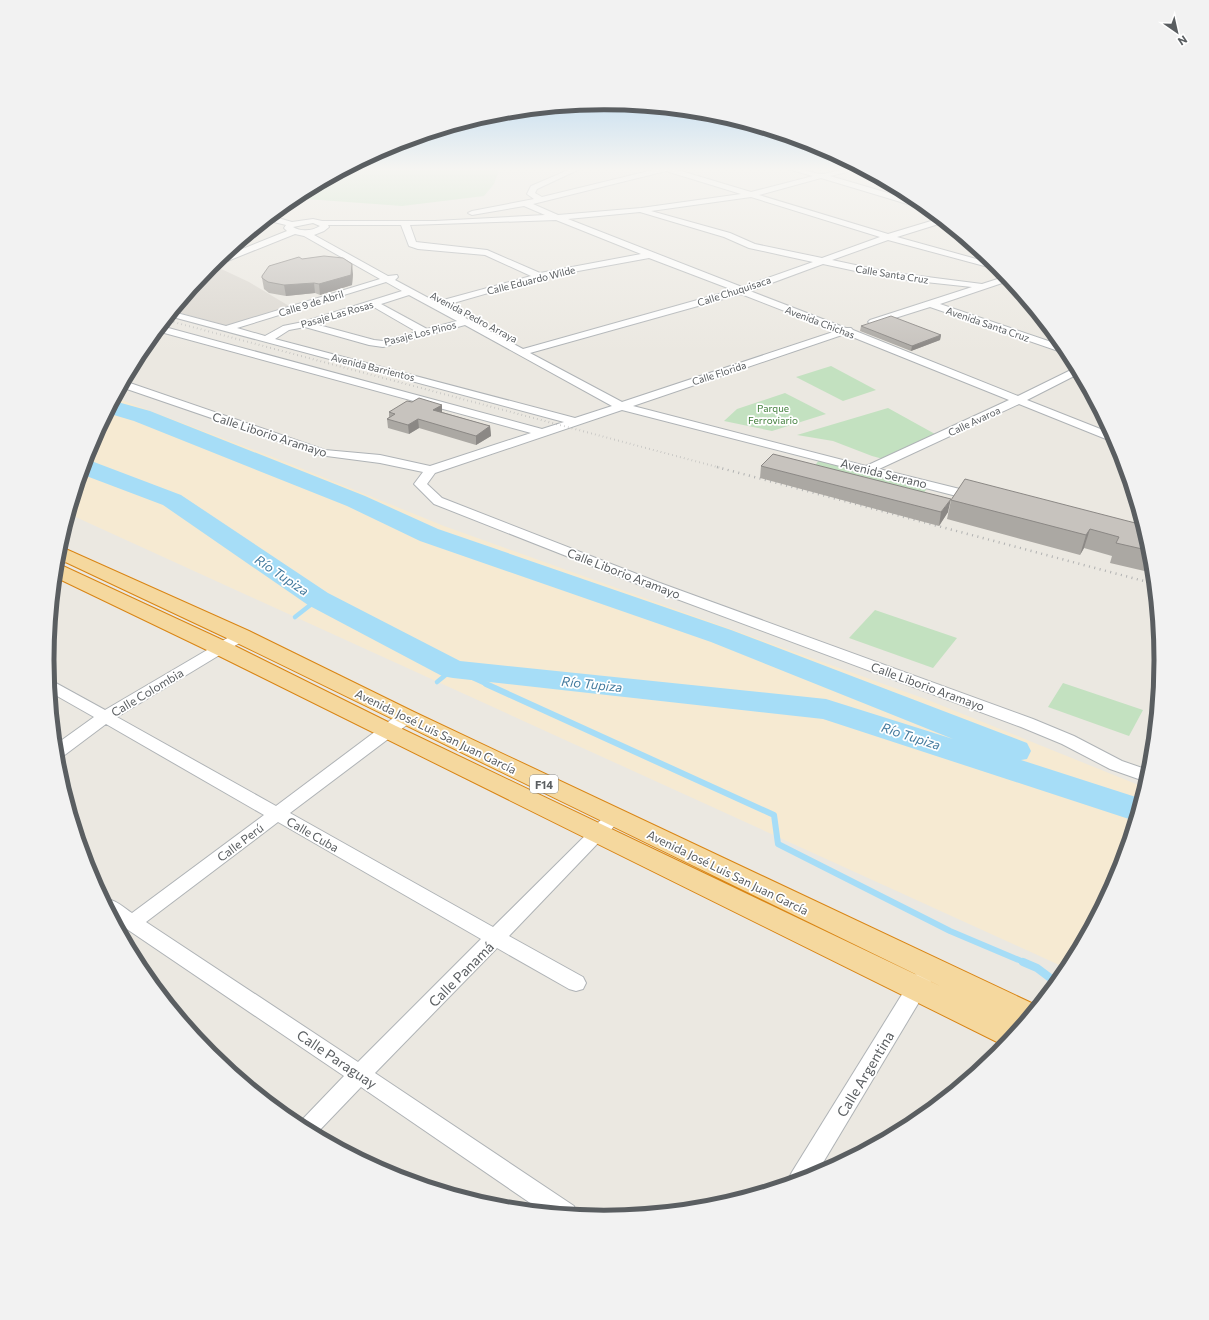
<svg xmlns="http://www.w3.org/2000/svg" width="1209" height="1320" viewBox="0 0 1209 1320" font-family="Commissioner,sans-serif">
<rect width="100%" height="100%" fill="#ebe8e1"/>
<!-- education -->
<path fill="#dbd7d0" d="M 217,267 L 249,282 L 289,306 L 228,326 L 173,311 L 205,273 Z"/>
<!-- green -->
<g fill="#c3e1c0">
<path d="M 349,168 L 500,168 L 494,184 L 484,196 L 402,206 L 293,198 Z"/>
<path d="M 831,366 L 876,390 L 843,401 L 796,377 Z"/>
<path d="M 785,393 L 826,414 L 772,431 L 724,421 L 737,409 Z"/>
<path d="M 888,408 L 935,434 L 883,459 L 872,456 L 833,441 L 797,435 Z"/>
<path d="M 819,460 L 928,487 L 923,494 L 814,467 Z"/>
<path d="M 875,610 L 957,638 L 933,668 L 849,638 Z"/>
<path d="M 1063,683 L 1143,710 L 1129,736 L 1048,707 Z"/>
</g>
<!-- sand -->
<path fill="#f6ead2" d="M 116,398 L 283,461 L 444,526 L 928,700 L 1146,788 L 1119,874 L 1068,969 L 69,514 L 90,446 Z"/>
<g fill="none" stroke-linecap="round" stroke-linejoin="round">
<!-- stream-far2 -->
<g stroke="#a6ddf7" stroke-width="4.5">
<path d="M 295,617 L 318,599"/>
<path d="M 437,682 L 453,669 L 488,685"/>
</g>
<!-- stream-far1 -->
<path stroke="#a6ddf7" stroke-width="6" d="M 486,684 L 774,815 L 778,844 L 950,931 L 1026,963"/>
<!-- stream -->
<path stroke="#a6ddf7" stroke-width="8" d="M 1023,962 L 1037,968 L 1057,983"/>
<!-- river -->
<path fill="#a6ddf7" fill-rule="evenodd" d="M 114,401 L 150,411 L 365,496 L 438,529 L 731,630 L 1027,743 L 1031,751 L 1027,759 L 1021,760 L 1142,799 L 1135,821 L 823,719 L 453,678 L 442,676 L 308,605 L 163,505 L 81,474 L 86,459 L 181,495 L 328,593 L 460,661 L 826,699 L 953,739 L 711,642 L 420,541 L 347,506 L 134,421 L 107,413 Z"/>
<defs>
<g id="minor">
<path d="M 573,168 L 582,168 L 537,189 L 535,193 L 542,197 L 661,168 L 671,168 L 751,192 L 813,176 L 791,170 L 791,168 C 802,168 812,173 821,174 C 830,174 843,168 855,168 L 855,170 L 830,176 L 922,203 L 929,209 L 924,209 L 821,178 L 759,195 L 888,234 L 941,218 L 945,222 L 897,237 L 998,265 L 1003,271 L 888,240 L 832,260 L 888,272 L 982,284 L 1007,276 L 1011,280 L 940,304 L 1066,347 L 1070,355 L 930,307 L 876,324 L 873,325 L 868,322 L 870,320 L 972,287 L 888,278 L 823,264 L 750,291 L 846,328 L 851,328 L 853,330 L 1018,396 L 1077,367 L 1080,373 L 1027,400 L 1113,434 L 1117,442 L 1111,441 L 1019,404 L 879,469 L 980,494 L 982,497 L 980,500 L 976,501 L 622,410 L 435,473 L 427,484 L 442,498 L 660,583 L 1033,719 L 1074,736 L 1122,761 L 1151,771 L 1147,782 L 1110,769 L 1062,744 L 1021,727 L 650,589 L 434,504 L 414,484 L 423,472 L 380,463 L 319,455 L 121,387 L 124,381 L 127,382 L 325,450 L 380,455 L 430,466 L 531,433 L 157,331 L 161,326 L 542,429 L 564,422 L 169,316 L 173,312 L 226,326 L 380,279 L 304,236 L 295,234 L 215,266 L 210,266 L 220,258 L 287,231 L 284,228 L 286,225 L 266,220 L 271,216 L 292,222 L 313,219 L 322,221 L 435,221 L 545,215 L 524,206 L 472,215 L 468,213 L 472,211 L 534,199 L 527,194 L 531,186 ZM 666,171 L 741,194 L 641,208 L 558,215 L 533,204 ZM 751,197 L 880,237 L 822,258 L 755,244 L 730,233 L 651,211 ZM 640,212 L 724,237 L 749,248 L 813,262 L 742,287 L 568,219 ZM 556,220 L 641,254 L 540,273 L 487,250 L 416,242 L 410,225 ZM 313,223 L 320,226 C 312,231 301,232 293,227 ZM 328,225 L 401,225 L 409,246 L 418,249 L 485,255 L 531,276 L 436,302 L 395,280 L 398,277 L 397,275 L 388,276 L 314,235 L 324,231 L 329,227 ZM 649,258 L 733,290 L 523,349 L 443,306 L 540,278 ZM 386,282 L 402,291 L 303,322 L 283,326 L 265,336 L 237,328 ZM 741,294 L 836,331 L 622,402 L 530,353 ZM 409,295 L 457,321 L 427,329 L 381,304 ZM 372,306 L 417,332 L 383,341 L 374,340 L 315,324 ZM 465,325 L 612,406 L 575,418 L 275,339 L 289,330 L 305,327 L 369,345 L 383,347 ZM 845,334 L 1009,400 L 866,466 L 633,406 Z"/>
<path d="M 69,552 L 74,553 L 76,556 L 74,559 L 56,566 L 57,557 Z"/>
<path d="M 241,632 L 246,633 L 248,636 L 246,639 L 117,717 L 276,806 L 400,713 L 406,712 L 412,713 L 414,717 L 412,721 L 290,813 L 493,927 L 608,813 L 614,811 L 620,813 L 623,817 L 509,936 L 583,977 L 586,983 L 583,989 L 576,991 L 569,989 L 497,948 L 375,1073 L 574,1206 L 577,1215 L 542,1211 L 361,1087 L 315,1135 L 297,1125 L 344,1076 L 115,921 L 104,900 C 113,897 124,908 132,913 L 264,815 L 106,724 L 62,757 L 57,758 L 55,745 L 94,717 L 50,692 L 49,680 L 54,682 L 105,710 L 236,633 ZM 278,822 L 481,939 L 358,1062 L 146,922 Z"/>
<path d="M 921,973 L 928,975 L 931,981 L 928,987 L 815,1176 L 790,1184 L 788,1180 L 792,1172 L 914,975 Z"/>
</g>
<path id="trunk" d="M 59,546 L 249,631 L 414,712 L 1038,1006 L 1005,1046 L 1003,1045 L 213,653 L 55,577 L 56,564 L 63,566 L 229,643 L 396,726 L 942,987 L 233,641 L 57,558 Z"/>
</defs>
<!-- minor casing -->
<use href="#minor" stroke="#afb3b6" stroke-width="2"/>
<!-- trunk casing -->
<use href="#trunk" stroke="#d98514" stroke-width="2"/>
<!-- minor -->
<use href="#minor" fill="#fff" fill-rule="evenodd"/>
<!-- trunk -->
<use href="#trunk" fill="#f5d89e" fill-rule="evenodd"/>
<!-- rail-far1 -->
<path stroke="#b0b1b1" stroke-width="2" stroke-dasharray="0.5 3.5" stroke-linecap="butt" d="M 166,320 L 721,468"/>
<!-- rail -->
<path stroke="#b0b1b1" stroke-width="2.5" stroke-dasharray="1 4.5" stroke-linecap="butt" d="M 717,467 L 1155,584"/>
</g>
<!-- wall -->
<g fill="#aba8a3">
<path d="M 302,259 L 353,274 L 352,285 L 320,295 L 315,293 L 286,296 L 269,293 L 264,289 L 262,278 Z"/>
<path d="M 861,326 L 941,335 L 940,340 L 911,351 L 860,331 Z"/>
<path d="M 412,402 L 442,405 L 442,412 L 490,426 L 491,436 L 476,445 L 419,428 L 409,434 L 388,428 L 387,419 L 389,417 L 389,412 Z"/>
<path d="M 761,466 L 948,512 L 939,526 L 760,478 Z"/>
<path d="M 951,500 L 1143,525 L 1151,551 L 1153,573 L 1110,563 L 1112,556 L 1084,548 L 1080,555 L 947,519 Z"/>
</g>
<!-- shaded-wall -->
<g fill="#8b8885">
<path d="M 352,264 L 353,274 L 352,285 L 320,295 L 319,284 Z"/>
<path d="M 314,283 L 315,293 L 286,296 L 284,285 Z"/>
<path d="M 941,335 L 940,340 L 911,351 L 912,346 Z"/>
<path d="M 442,405 L 442,414 L 433,410 Z"/>
<path d="M 418,419 L 419,428 L 409,434 L 408,425 Z"/>
<path d="M 490,426 L 491,436 L 476,445 L 476,436 Z"/>
<path d="M 951,499 L 948,512 L 939,526 L 941,512 Z"/>
<path d="M 1090,529 L 1084,548 L 1080,555 L 1086,535 Z"/>
</g>
<!-- building -->
<g fill="#c7c3be" stroke="#8b8885">
<path d="M 324,256 L 343,258 L 352,264 L 351,275 L 319,284 L 314,283 L 284,285 L 268,282 L 262,278 L 262,276 L 269,266 L 299,257 L 302,259 Z"/>
<path d="M 891,316 L 941,335 L 912,346 L 861,326 Z"/>
<path d="M 419,398 L 442,405 L 433,410 L 490,426 L 476,436 L 418,419 L 408,425 L 387,419 L 395,414 L 389,412 L 407,401 L 412,402 Z"/>
<path d="M 773,454 L 951,499 L 941,512 L 761,466 Z"/>
<path d="M 965,479 L 1143,525 L 1151,551 L 1116,543 L 1119,537 L 1090,529 L 1086,535 L 951,500 Z"/>
</g>
<!-- sky -->
<linearGradient id="sky" x2="0" y2="1"><stop stop-color="#8dc4ee"/><stop offset="0.48" stop-color="#f6f5f2"/><stop offset="1" stop-color="#f6f5f2" stop-opacity="0"/></linearGradient>
<rect width="1209" height="352" fill="url(#sky)"/>
<g text-anchor="middle" dominant-baseline="central" stroke-width="3.5" stroke-linejoin="round" paint-order="stroke">
<!-- far-street labels -->
<g font-size="10" fill="#5a5e61" stroke="#fff">
<text transform="translate(892 274) rotate(9)">Calle Santa Cruz</text>
<text transform="translate(531 280) rotate(-14)">Calle Eduardo Wilde</text>
<text transform="translate(734 291) rotate(-18)">Calle Chuquisaca</text>
<text transform="translate(311 303) rotate(-17)">Calle 9 de Abril</text>
<text transform="translate(337 314) rotate(-16)">Pasaje Las Rosas</text>
<text transform="translate(474 317) rotate(28)">Avenida Pedro Arraya</text>
<text transform="translate(820 322) rotate(21)">Avenida Chichas</text>
<text transform="translate(988 324) rotate(19)">Avenida Santa Cruz</text>
<text transform="translate(420 333) rotate(-14)">Pasaje Los Pinos</text>
<text transform="translate(373 367) rotate(14)">Avenida Barrientos</text>
<text transform="translate(719 373) rotate(-18)">Calle Florida</text>
<text transform="translate(974 421) rotate(-25)">Calle Avaroa</text>
</g>
<!-- far-park labels -->
<g font-size="10" fill="#407e3b" stroke="#fff">
<text x="773" y="408">Parque<tspan x="773" dy="12">Ferroviario</tspan></text>
</g>
<!-- shield labels -->
<rect fill="#fff" stroke="#8c8e90" stroke-width="1" x="530" y="775" width="28" height="18" rx="3"/>
<g font-size="11" font-weight="bold" fill="#5a5e61">
<text x="544" y="784">F14</text>
</g>
<!-- street labels -->
<g font-size="12" fill="#5a5e61" stroke="#fff">
<text transform="translate(270 434) rotate(18)">Calle Liborio Aramayo</text>
<text transform="translate(884 473) rotate(14)">Avenida Serrano</text>
<text transform="translate(624 573) rotate(21)">Calle Liborio Aramayo</text>
<text transform="translate(928 686) rotate(20)">Calle Liborio Aramayo</text>
<text transform="translate(147 692) rotate(-31)">Calle Colombia</text>
<text transform="translate(436 731) rotate(26)">Avenida José Luis San Juan García</text>
<text transform="translate(313 834) rotate(30)">Calle Cuba</text>
<text transform="translate(240 842) rotate(-37)">Calle Perú</text>
<text transform="translate(728 872) rotate(26)">Avenida José Luis San Juan García</text>
</g>
<!-- water labels -->
<g font-size="13" font-style="italic" fill="#437a9e" stroke="#fff">
<text transform="translate(282 575) rotate(34)">Río Tupiza</text>
<text transform="translate(592 684) rotate(6)">Río Tupiza</text>
<text transform="translate(911 736) rotate(18)">Río Tupiza</text>
</g>
<!-- near-street labels -->
<g font-size="14" fill="#5a5e61" stroke="#fff">
<text transform="translate(461 974) rotate(-45)">Calle Panamá</text>
<text transform="translate(337 1059) rotate(34)">Calle Paraguay</text>
<text transform="translate(865 1074) rotate(-59)">Calle Argentina</text>
</g>
</g>
<!-- crop -->
<path d="M0 0H1209V1320H0ZM54 660a550 550 0 1 1 1100 0a550 550 0 1 1-1100 0Z" fill="#f2f2f2" fill-rule="evenodd"/>
<path fill="none" stroke="#5a5e61" stroke-width="5" d="M54 660a550 550 0 1 1 1100 0a550 550 0 1 1-1100 0Z"/>
<!-- north arrow -->
<g transform="translate(1177 32) rotate(146)" stroke="#ffffff" stroke-width="3" paint-order="stroke">
<path d="M0-3L7 15L0 10L-7 15Z" fill="#5a5e61"/>
<text y="-6" font-size="11" font-weight="bold" text-anchor="middle" fill="#5a5e61">N</text>
</g>
</svg>
